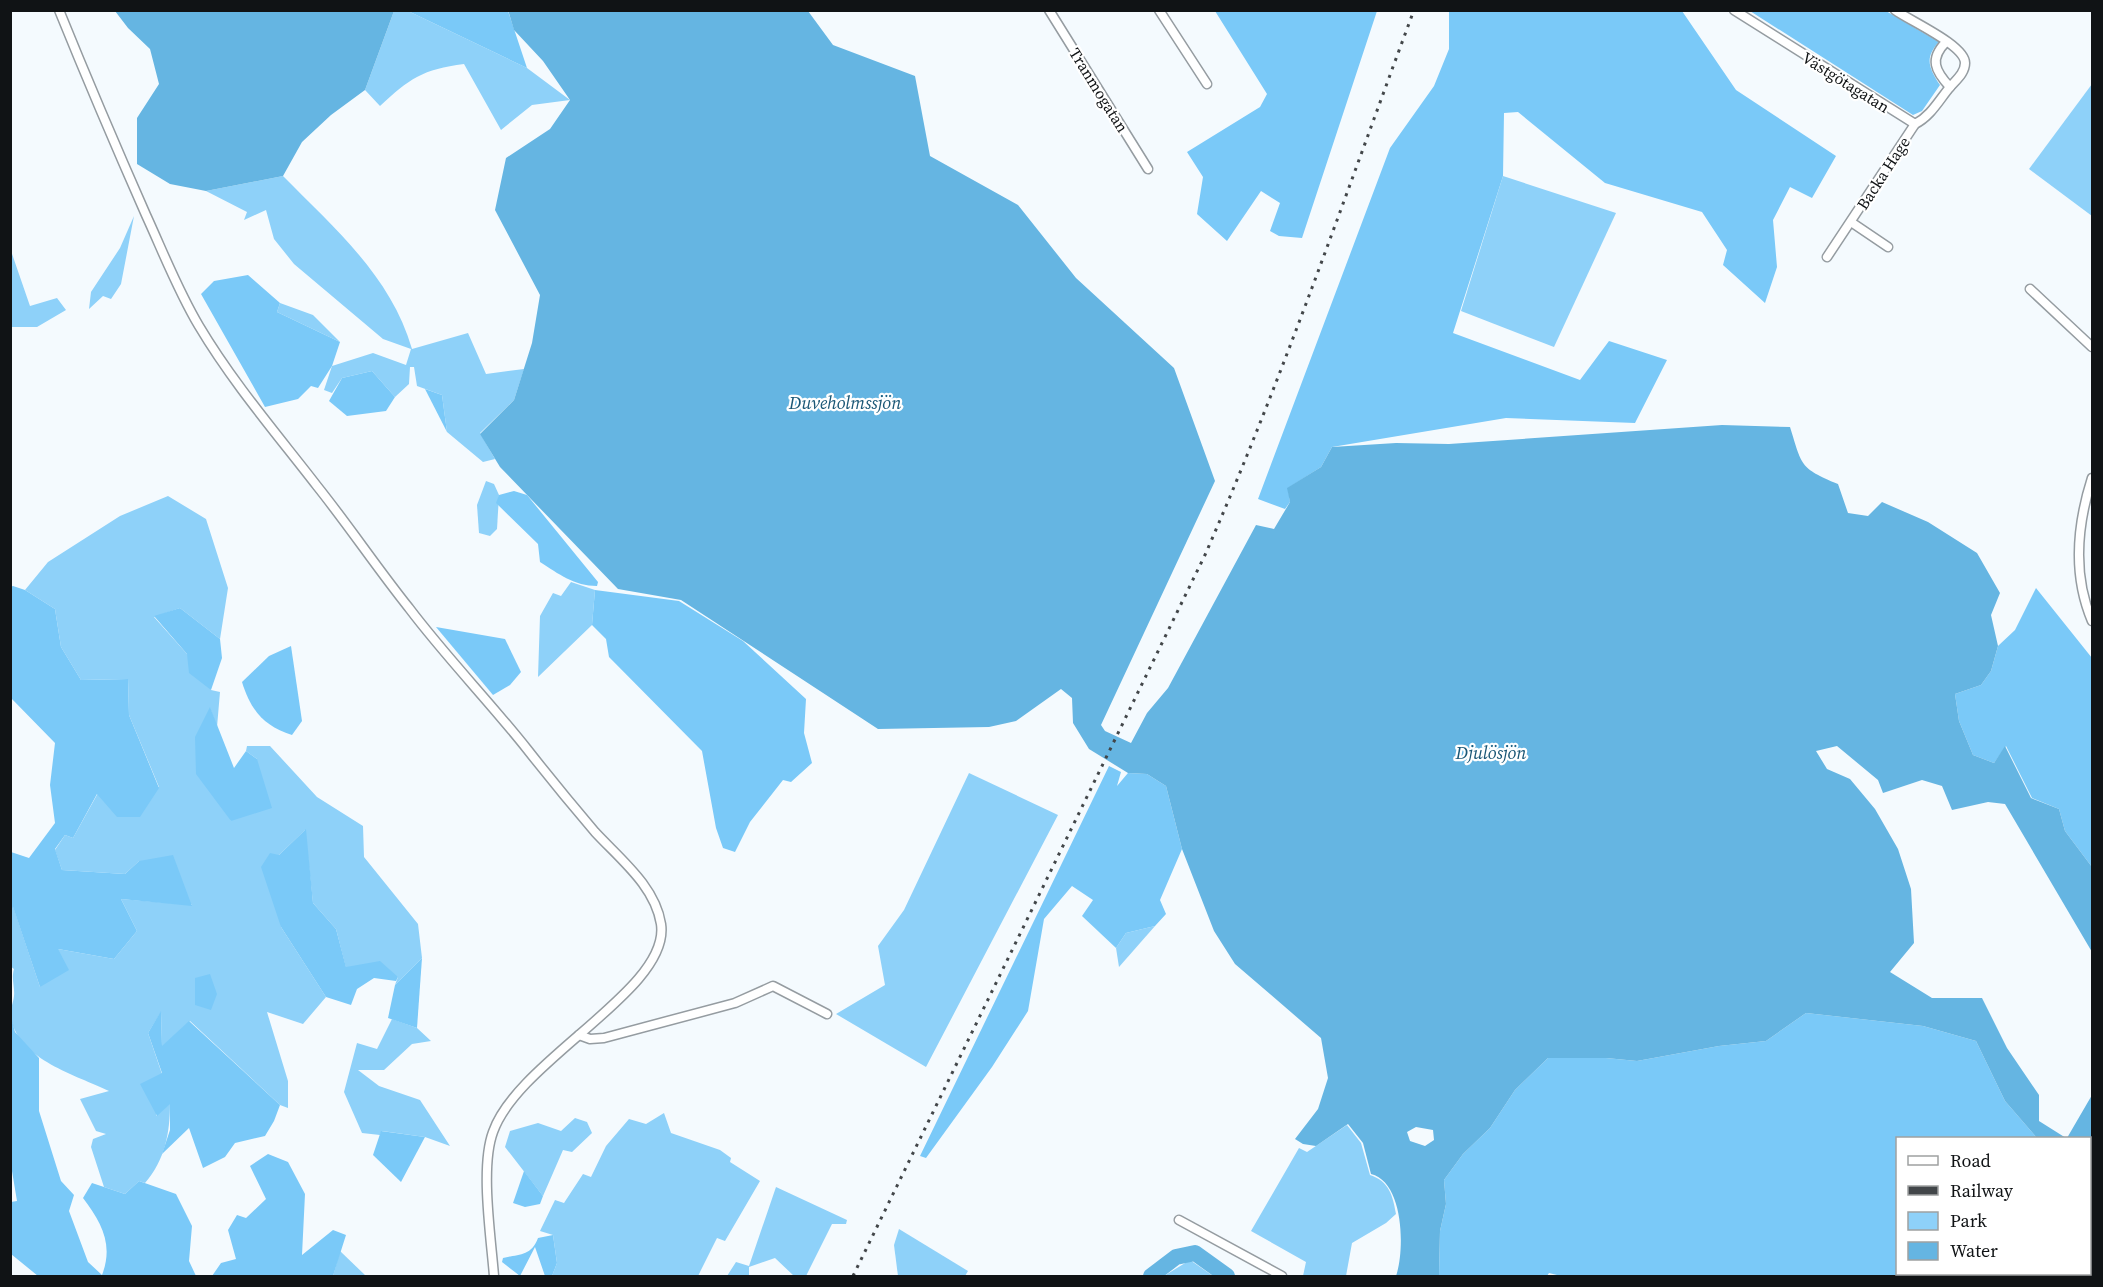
<svg xmlns="http://www.w3.org/2000/svg" width="2103" height="1287" viewBox="0 0 2103 1287" font-family="'Source Serif 4',serif">
<rect width="100%" height="100%" fill="#f4fafe"/>
<!-- green -->
<g fill="#8ed1f9">
<path d="M 394,11 L 408,11 L 527,68 L 570,100 L 532,105 L 501,130 L 464,64 C 423,69 409,79 380,106 L 365,90 Z"/>
<path d="M 2092,84 L 2092,216 L 2029,169 Z"/>
<path d="M 283,176 C 334,228 391,276 412,349 L 468,333 L 486,374 L 524,369 L 514,400 L 480,433 L 495,459 L 483,462 L 447,432 L 442,395 L 417,386 L 414,367 L 410,367 L 409,384 L 395,397 L 372,371 L 342,378 L 332,393 L 324,390 L 332,366 L 373,353 L 406,365 L 411,349 L 383,339 L 294,264 L 274,239 L 266,210 L 244,220 L 247,212 L 206,191 Z"/>
<path d="M 1503,176 L 1616,213 L 1554,347 L 1461,311 Z"/>
<path d="M 134,216 L 121,284 L 111,299 L 103,296 L 89,309 L 91,292 L 120,248 Z"/>
<path d="M 10,248 L 30,306 L 57,298 L 66,310 L 37,327 L 11,327 Z"/>
<path d="M 280,303 L 313,315 L 340,342 L 277,312 Z"/>
<path d="M 486,481 L 494,484 L 499,495 L 497,529 L 490,536 L 479,533 L 477,505 Z"/>
<path d="M 168,496 L 206,519 L 228,588 L 220,639 L 180,608 L 154,617 L 187,654 L 211,690 L 220,692 L 217,727 L 210,708 L 231,821 L 257,759 L 246,751 L 247,746 L 270,746 L 317,797 L 363,826 L 364,857 L 418,924 L 422,958 L 395,985 L 398,977 L 346,968 L 336,929 L 313,903 L 305,830 L 279,855 L 281,927 L 326,997 L 303,1024 L 267,1012 L 288,1081 L 288,1108 L 280,1105 L 190,1021 L 162,1047 L 161,1012 L 148,1033 L 162,1074 L 156,1116 L 170,1103 C 170,1133 165,1160 145,1183 L 139,1181 L 125,1194 L 104,1187 L 91,1147 L 93,1139 L 106,1134 L 96,1131 L 80,1099 L 109,1091 C 76,1075 20,1060 11,1019 C 9,1010 13,1005 14,996 C 15,987 11,979 14,969 L 10,966 L 10,910 L 13,906 L 40,987 L 58,949 L 114,959 L 137,931 L 121,899 L 192,905 L 139,861 L 125,874 L 62,870 L 55,850 L 65,835 L 73,838 L 98,793 L 159,787 L 129,715 L 128,679 L 81,680 L 61,647 L 55,609 L 25,590 L 48,562 L 120,516 Z"/>
<path d="M 571,582 L 595,590 L 592,625 L 538,677 L 540,616 L 553,593 L 561,596 Z"/>
<path d="M 969,773 L 1058,815 L 926,1067 L 836,1014 L 885,985 L 878,946 L 904,910 Z"/>
<path d="M 1155,926 L 1119,967 L 1116,948 L 1126,933 Z"/>
<path d="M 392,1019 L 417,1028 L 431,1041 L 412,1044 L 384,1070 L 358,1070 L 379,1086 L 420,1100 L 450,1146 L 425,1137 L 382,1131 L 380,1135 L 362,1133 L 344,1092 L 357,1043 L 377,1049 Z"/>
<path d="M 664,1113 L 671,1133 L 720,1150 L 731,1158 L 730,1162 L 760,1181 L 725,1241 L 717,1238 L 698,1276 L 552,1276 L 557,1263 L 553,1235 L 540,1231 L 555,1200 L 564,1203 L 583,1174 L 591,1177 L 606,1146 L 629,1119 L 646,1124 Z"/>
<path d="M 575,1118 L 587,1122 L 592,1133 L 572,1152 L 563,1150 L 543,1196 L 505,1147 L 510,1131 L 538,1123 L 561,1131 Z"/>
<path d="M 1347,1125 L 1361,1143 L 1370,1175 C 1389,1181 1393,1196 1396,1214 L 1386,1223 L 1352,1243 L 1346,1276 L 1303,1276 L 1306,1262 L 1251,1231 L 1299,1148 L 1307,1152 Z"/>
<path d="M 776,1187 L 847,1220 L 846,1224 L 832,1224 L 806,1276 L 794,1276 L 775,1258 L 749,1267 L 749,1276 L 727,1276 L 736,1262 L 749,1266 Z"/>
<path d="M 899,1229 L 968,1271 L 965,1276 L 898,1276 L 894,1245 Z"/>
<path d="M 340,1251 L 366,1276 L 333,1276 Z"/>
<path d="M 1190,1260 L 1213,1276 L 1164,1276 Z"/>
</g>
<!-- forest -->
<g fill="#7ac9f8">
<path d="M 408,11 L 508,11 L 527,68 Z"/>
<path d="M 1215,11 L 1377,11 L 1302,238 L 1279,236 L 1270,231 L 1280,203 L 1261,191 L 1227,241 L 1197,214 L 1203,177 L 1187,152 L 1260,107 L 1267,94 Z"/>
<path d="M 1449,11 L 1682,11 L 1736,90 L 1836,156 L 1812,198 L 1790,187 L 1773,220 L 1777,267 L 1765,303 L 1723,265 L 1727,250 L 1702,212 L 1605,183 L 1518,112 L 1504,113 L 1503,176 L 1453,333 L 1580,380 L 1609,341 L 1667,360 L 1635,423 L 1506,418 L 1332,447 L 1321,467 L 1288,488 L 1290,502 L 1285,509 L 1258,499 L 1390,148 L 1434,86 L 1449,49 Z"/>
<path d="M 1750,11 L 1886,11 L 1939,42 C 1924,58 1929,68 1940,85 L 1922,111 L 1913,115 Z"/>
<path d="M 248,275 L 280,303 L 277,312 L 340,342 L 332,366 L 318,388 L 311,386 L 298,399 L 265,407 L 201,294 L 214,281 Z"/>
<path d="M 372,371 L 395,397 L 386,411 L 347,416 L 329,401 L 342,378 Z"/>
<path d="M 425,389 L 442,395 L 447,432 Z"/>
<path d="M 514,491 L 527,495 L 598,582 L 597,586 C 574,586 559,574 540,562 L 538,544 L 496,503 L 499,495 Z"/>
<path d="M 13,586 L 25,590 L 55,609 L 61,647 L 81,680 L 128,679 L 129,715 L 159,788 L 140,817 L 117,817 L 97,794 L 73,838 L 65,835 L 55,849 L 62,870 L 125,874 L 139,861 L 173,855 L 192,906 L 121,899 L 137,931 L 114,959 L 58,949 L 69,970 L 40,987 L 13,907 L 11,910 L 11,852 L 29,858 L 55,823 L 50,785 L 55,743 L 11,698 L 10,587 Z"/>
<path d="M 2036,588 L 2092,658 L 2092,867 L 2065,831 L 2059,809 L 2032,798 L 2006,746 L 1994,763 L 1973,755 L 1959,721 L 1955,694 L 1981,685 L 1991,671 L 1998,646 L 2015,630 Z"/>
<path d="M 595,590 L 679,601 L 743,641 L 806,699 L 804,733 L 812,763 L 791,782 L 783,780 L 750,822 L 735,852 L 723,848 L 716,828 L 702,751 L 609,657 L 606,639 L 592,625 Z"/>
<path d="M 180,608 L 220,639 L 222,658 L 211,690 L 189,673 L 187,654 L 154,616 Z"/>
<path d="M 436,627 L 505,639 L 521,672 L 510,685 L 493,695 Z"/>
<path d="M 291,646 L 302,721 L 292,735 C 264,726 251,711 242,682 L 269,656 Z"/>
<path d="M 210,707 L 234,768 L 246,751 L 257,759 L 272,808 L 231,821 L 196,774 L 195,737 Z"/>
<path d="M 1109,766 L 1121,772 L 1117,786 L 1128,773 L 1147,774 L 1166,786 L 1182,849 L 1160,900 L 1166,914 L 1155,926 L 1126,933 L 1116,948 L 1082,916 L 1093,900 L 1072,886 L 1044,919 L 1028,1011 L 992,1067 L 926,1158 L 920,1156 Z"/>
<path d="M 306,829 L 313,903 L 336,929 L 346,967 L 380,961 L 398,977 L 396,981 L 374,978 L 357,989 L 351,1005 L 326,997 L 281,927 L 261,867 L 270,853 L 279,855 Z"/>
<path d="M 422,958 L 417,1028 L 388,1018 L 395,985 Z"/>
<path d="M 210,974 L 217,994 L 211,1010 L 195,1005 L 195,978 Z"/>
<path d="M 161,1011 L 162,1046 L 189,1021 L 280,1105 L 274,1121 L 265,1136 L 235,1143 L 225,1157 L 203,1168 L 189,1128 L 162,1154 L 170,1130 L 170,1104 L 157,1116 L 140,1084 L 162,1073 L 148,1033 Z"/>
<path d="M 1806,1013 L 1923,1026 L 1976,1041 L 2005,1101 L 2037,1138 L 1898,1138 L 1898,1274 L 2075,1274 L 2076,1276 L 1561,1276 L 1549,1273 L 1547,1276 L 1439,1276 L 1440,1231 L 1446,1204 L 1444,1180 L 1463,1154 L 1490,1128 L 1515,1090 L 1548,1058 L 1606,1058 L 1637,1061 L 1719,1046 L 1766,1041 Z"/>
<path d="M 11,1017 L 15,1032 L 39,1058 L 39,1111 L 61,1181 L 74,1195 L 69,1211 L 88,1262 L 102,1275 C 114,1244 101,1222 83,1198 L 92,1183 L 125,1194 L 139,1181 L 176,1194 L 192,1226 L 189,1261 L 196,1276 L 38,1276 L 11,1254 L 11,1202 L 17,1201 L 10,1159 Z"/>
<path d="M 381,1131 L 425,1137 L 401,1182 L 373,1155 Z"/>
<path d="M 268,1154 L 288,1162 L 305,1194 L 302,1255 L 333,1230 L 346,1235 L 333,1276 L 212,1276 L 221,1263 L 236,1259 L 228,1230 L 237,1215 L 246,1218 L 266,1199 L 250,1166 Z"/>
<path d="M 524,1171 L 543,1196 L 540,1204 L 525,1207 L 513,1203 Z"/>
<path d="M 553,1235 L 557,1263 L 552,1276 L 545,1276 L 535,1247 L 520,1276 L 502,1262 L 503,1258 C 518,1254 531,1257 538,1238 Z"/>
</g>
<!-- water -->
<g fill="#65b5e2" fill-rule="evenodd">
<path d="M 508,10 L 808,11 L 833,45 L 915,76 L 930,156 L 1018,205 L 1076,278 L 1174,368 L 1215,481 L 1101,725 L 1105,731 L 1131,743 L 1147,713 L 1168,688 L 1256,525 L 1274,529 L 1290,502 L 1287,488 L 1321,467 L 1332,447 L 1396,443 L 1449,444 L 1722,425 L 1790,427 C 1802,465 1799,468 1838,484 L 1848,513 L 1868,516 L 1882,502 L 1928,522 L 1977,553 L 2000,593 L 1991,615 L 1998,646 L 1991,671 L 1981,685 L 1955,694 L 1959,721 L 1973,755 L 1994,763 L 2005,746 L 2031,798 L 2059,809 L 2065,831 L 2092,867 L 2092,952 L 2005,804 L 1988,802 L 1952,810 L 1942,786 L 1922,780 L 1883,793 L 1878,780 L 1837,746 L 1816,751 L 1827,769 L 1850,779 L 1875,809 L 1898,849 L 1911,889 L 1914,943 L 1890,972 L 1932,998 L 1982,998 L 2007,1048 L 2039,1095 L 2039,1121 L 2066,1138 L 2037,1138 L 2005,1101 L 1976,1041 L 1923,1026 L 1806,1013 L 1766,1041 L 1719,1046 L 1637,1061 L 1606,1058 L 1548,1058 L 1515,1090 L 1490,1128 L 1463,1154 L 1444,1180 L 1446,1204 L 1440,1231 L 1439,1276 L 1396,1276 C 1405,1250 1404,1182 1371,1174 L 1363,1143 L 1348,1124 L 1316,1146 L 1303,1144 L 1295,1139 L 1318,1109 L 1328,1078 L 1321,1038 L 1235,964 L 1214,931 L 1182,849 L 1166,786 L 1147,774 L 1128,773 L 1089,749 L 1073,723 L 1072,698 L 1061,689 L 1016,721 L 989,727 L 878,729 L 681,600 L 618,589 L 500,467 L 480,434 L 514,400 L 532,343 L 540,295 L 495,210 L 506,158 L 550,129 L 570,100 L 543,61 L 514,30 ZM 1416,1127 L 1433,1130 L 1434,1140 L 1425,1146 L 1410,1141 L 1407,1132 Z"/>
<path d="M 115,11 L 394,11 L 365,90 L 331,115 L 302,142 L 283,176 L 206,191 L 170,184 L 137,164 L 137,118 L 159,84 L 150,49 L 128,28 Z"/>
<path d="M 2092,1095 L 2092,1142 L 2090,1143 L 2090,1138 L 2067,1138 Z"/>
<path d="M 2090,1158 L 2092,1162 L 2092,1276 L 2078,1276 L 2076,1274 L 2090,1274 Z"/>
</g>
<g fill="none" stroke-linecap="round" stroke-linejoin="round">
<!-- river -->
<path stroke="#65b5e2" stroke-width="16" d="M 1151,1276 L 1176,1257 L 1195,1253 L 1227,1276"/>
<defs>
<g id="minor">
<path d="M 59,10 C 87,79 116,147 146,215 C 163,252 178,291 199,326 C 233,383 276,433 317,486 C 349,526 377,568 409,608 C 446,657 489,701 527,749 C 549,777 572,805 595,832 C 620,859 655,886 661,924 C 671,989 518,1060 493,1132 C 480,1167 491,1237 494,1276"/>
<path d="M 1049,10 L 1148,169"/>
<path d="M 1159,10 L 1207,84"/>
<path d="M 1734,10 L 1915,124 C 1931,116 1939,100 1950,87 C 1956,80 1965,73 1965,63 C 1965,45 1910,21 1895,10"/>
<path d="M 1946,42 C 1929,59 1935,71 1950,87"/>
<path d="M 1851,222 L 1888,247"/>
<path d="M 1827,257 L 1915,124"/>
<path d="M 2030,289 L 2092,347"/>
<path d="M 2092,478 C 2077,525 2072,574 2092,621"/>
<path d="M 579,1035 L 590,1039 L 604,1038 L 735,1003 L 773,986 L 827,1014"/>
<path d="M 1179,1220 L 1282,1276"/>
</g>
</defs>
<!-- minor casing -->
<use href="#minor" stroke="#959ca1" stroke-width="11"/>
<!-- minor -->
<use href="#minor" stroke="#fff" stroke-width="8"/>
<!-- rail -->
<path stroke="#424649" stroke-width="3" stroke-dasharray="3 6" stroke-linecap="butt" d="M 853,1276 L 1205,555 C 1283,377 1346,193 1414,10"/>
</g>
<g text-anchor="middle" dominant-baseline="central" stroke-width="4.5" stroke-linejoin="round" paint-order="stroke">
<!-- street labels -->
<g font-size="16" fill="#101315" stroke="#fff">
<text transform="translate(1846 82) rotate(32)">Västgötagatan</text>
<text transform="translate(1099 90) rotate(58)">Tranmogatan</text>
<text transform="translate(1883 173) rotate(-57)">Backa Hage</text>
</g>
<!-- water labels -->
<g font-size="18" font-style="italic" fill="#1a5776" stroke="#fff">
<text x="845" y="402">Duveholmssjön</text>
<text x="1491" y="752">Djulösjön</text>
</g>
</g>
<!-- border -->
<rect width="2103" height="1287" fill="none" stroke="#101315" stroke-width="24"/>
<!-- legend -->
<rect x="1896" y="1137" width="195" height="138" fill="#ffffff" stroke="#9fa1a1" stroke-width="1.5"/>
<rect x="1908" y="1156" width="30" height="9" fill="#ffffff" stroke="#9fa1a1" stroke-width="1.5"/>
<text x="1950" y="1167" font-size="18" fill="#101315">Road</text>
<rect x="1908" y="1186" width="30" height="9" fill="#424649" stroke="#9fa1a1" stroke-width="1.5"/>
<text x="1950" y="1197" font-size="18" fill="#101315">Railway</text>
<rect x="1908" y="1212" width="30" height="18" fill="#8ed1f9" stroke="#9fa1a1" stroke-width="1.5"/>
<text x="1950" y="1227" font-size="18" fill="#101315">Park</text>
<rect x="1908" y="1242" width="30" height="18" fill="#65b5e2" stroke="#9fa1a1" stroke-width="1.5"/>
<text x="1950" y="1257" font-size="18" fill="#101315">Water</text>
</svg>
